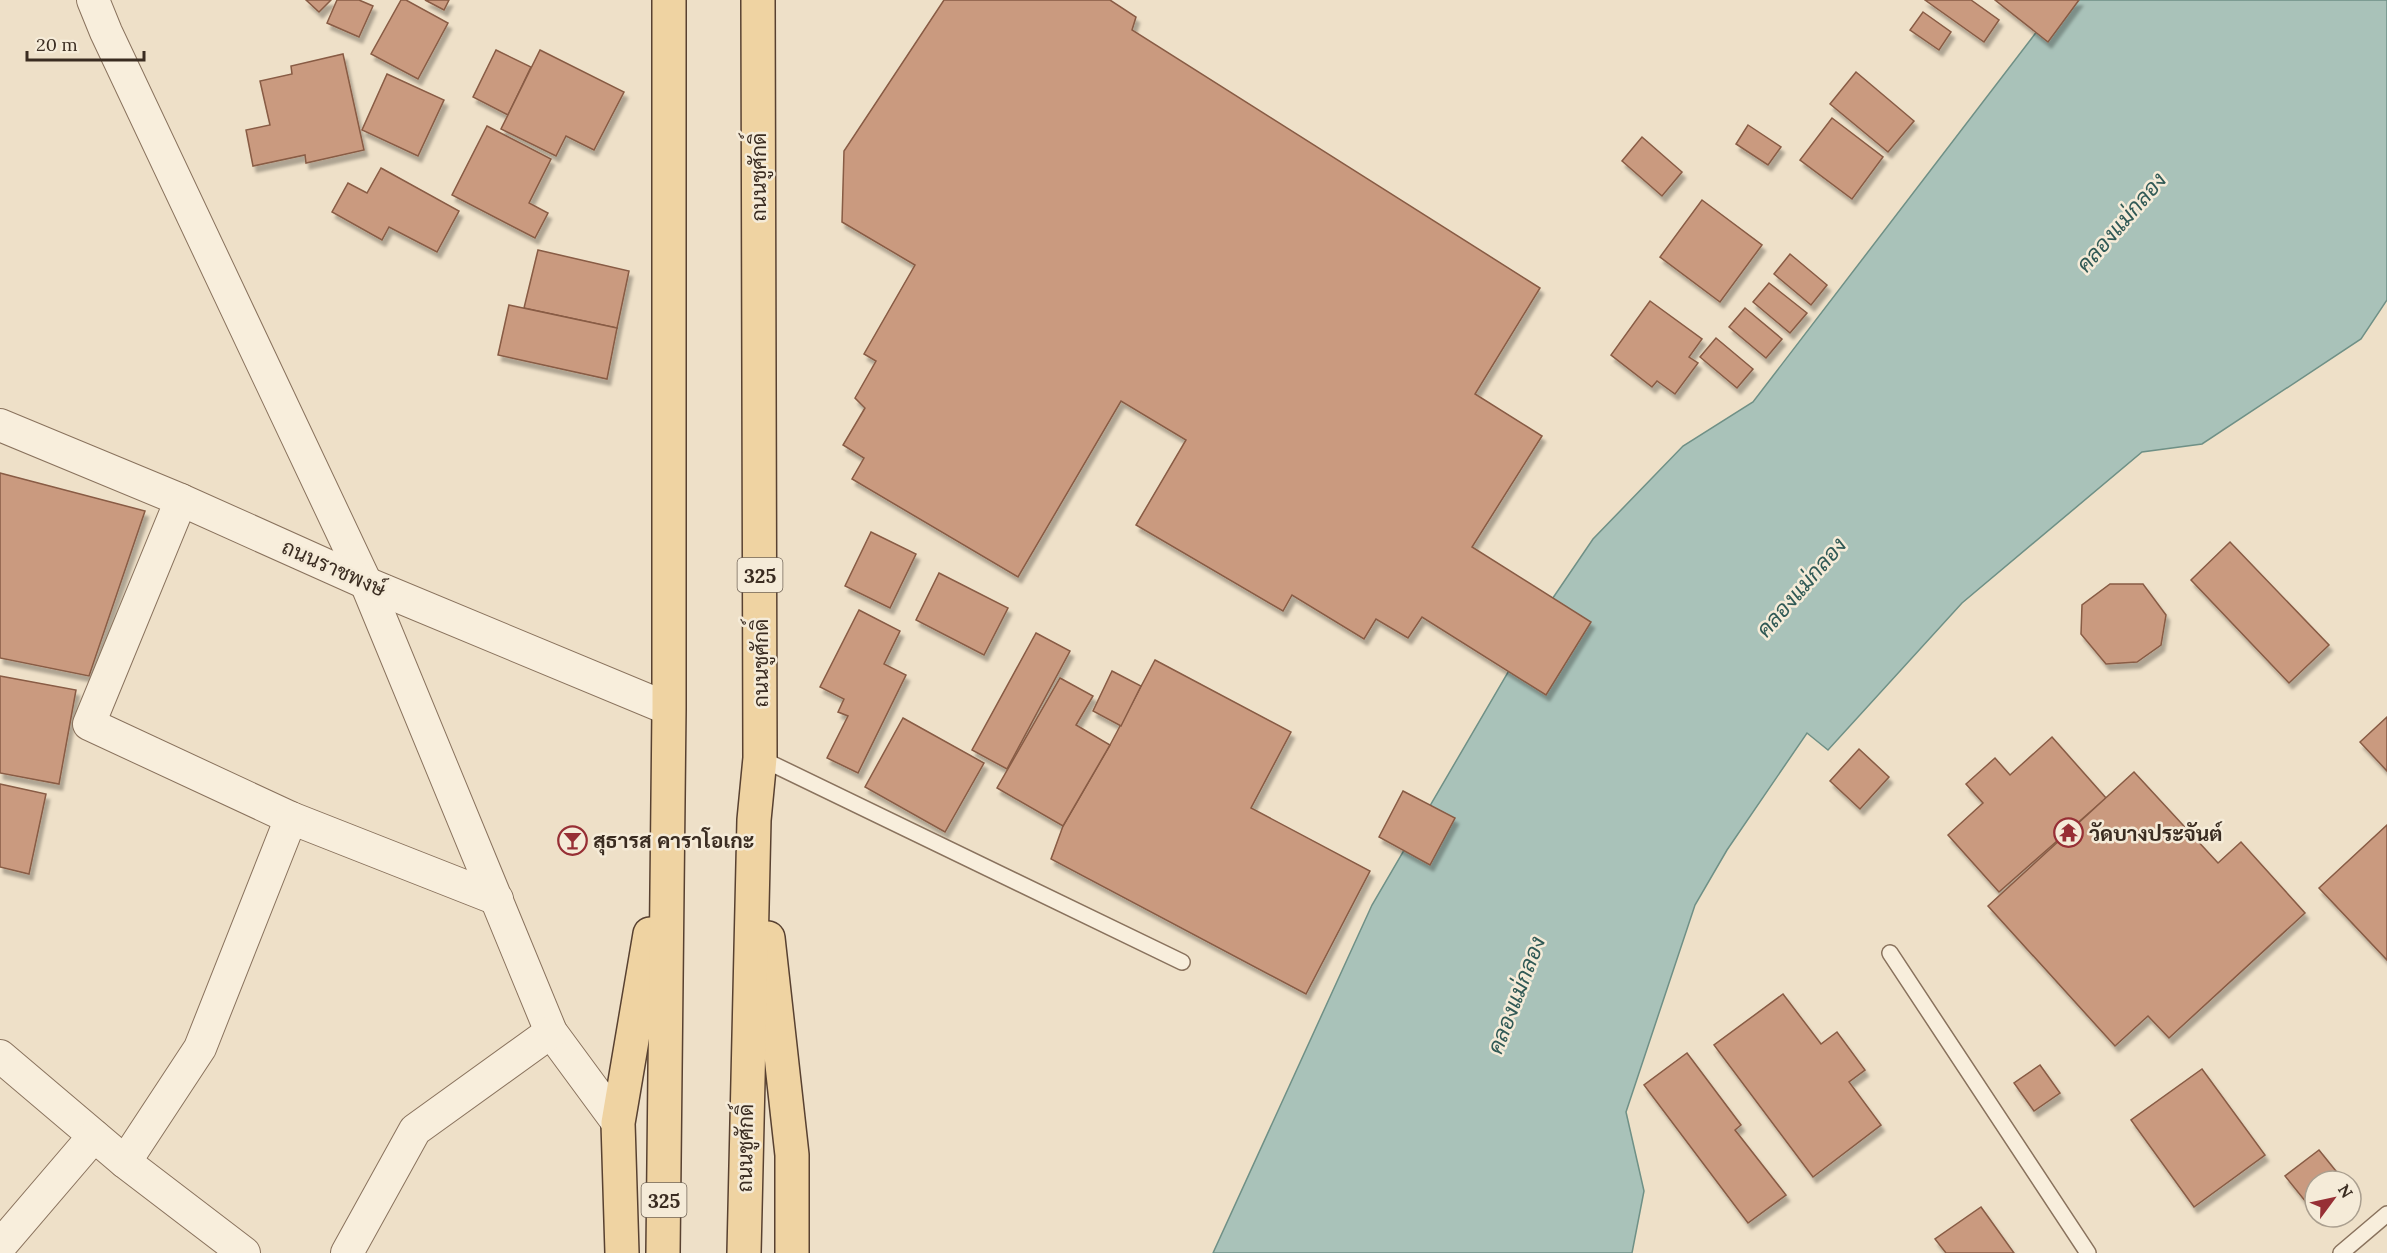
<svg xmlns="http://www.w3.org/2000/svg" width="2387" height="1253" viewBox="0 0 2387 1253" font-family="Lora,Sarabun,serif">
<defs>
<filter id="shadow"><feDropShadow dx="3.5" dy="6" stdDeviation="1.5" flood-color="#0004"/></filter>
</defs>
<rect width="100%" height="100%" fill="#eee0c8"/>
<!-- water -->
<path fill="#a9c2b9" stroke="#6f9086" stroke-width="1.5" d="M 2061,0 L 2387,0 L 2387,300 L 2361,339 L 2202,444 L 2142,452 L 1962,603 L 1828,750 L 1807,733 L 1727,850 L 1695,905 L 1626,1112 L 1644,1191 L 1632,1253 L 1213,1253 L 1372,905 L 1542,614 L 1593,539 L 1683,446 L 1753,402 Z"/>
<!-- building -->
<g fill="#ca9a7f" stroke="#885b44" stroke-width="1.5" filter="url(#shadow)">
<path d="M 306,0 L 331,0 L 319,12 Z"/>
<path d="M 337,0 L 359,0 L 373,6 L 359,37 L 327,23 Z"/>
<path d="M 401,0 L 406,0 L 448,23 L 418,79 L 371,54 Z"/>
<path d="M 425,0 L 449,0 L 444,10 Z"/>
<path d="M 944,0 L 1110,0 L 1136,17 L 1132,30 L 1540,288 L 1475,394 L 1542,436 L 1472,547 L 1591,622 L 1546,695 L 1422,617 L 1408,638 L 1376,619 L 1364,639 L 1292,595 L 1283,611 L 1136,525 L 1186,440 L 1121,401 L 1018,577 L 852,479 L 864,458 L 843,445 L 865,408 L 855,398 L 876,361 L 864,354 L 915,265 L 842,222 L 844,151 Z"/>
<path d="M 1925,0 L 1971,0 L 1999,20 L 1984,42 Z"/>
<path d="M 1995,0 L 2079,0 L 2048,42 Z"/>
<path d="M 1923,12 L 1951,32 L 1939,50 L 1910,30 Z"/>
<path d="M 496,50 L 531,67 L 508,115 L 473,97 Z"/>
<path d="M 540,50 L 624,92 L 594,150 L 566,136 L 556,156 L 501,129 Z"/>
<path d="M 343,54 L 364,150 L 306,163 L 305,155 L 253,166 L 246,130 L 270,125 L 260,81 L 292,74 L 291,66 Z"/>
<path d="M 1856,72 L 1914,121 L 1888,152 L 1830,104 Z"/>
<path d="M 387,74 L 444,100 L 418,156 L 362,130 Z"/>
<path d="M 1832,118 L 1883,157 L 1852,199 L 1800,160 Z"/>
<path d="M 1748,125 L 1781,147 L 1768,165 L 1736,144 Z"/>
<path d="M 487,126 L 551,159 L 529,203 L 548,213 L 535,238 L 452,195 Z"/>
<path d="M 1642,137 L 1682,172 L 1662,196 L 1622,161 Z"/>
<path d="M 381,168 L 459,211 L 437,252 L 389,227 L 382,240 L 332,212 L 348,183 L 367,193 Z"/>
<path d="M 1702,200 L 1762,245 L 1720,302 L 1660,257 Z"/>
<path d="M 538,250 L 629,271 L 617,328 L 524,308 Z"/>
<path d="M 1790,254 L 1827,285 L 1811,305 L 1774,274 Z"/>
<path d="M 1769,283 L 1807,313 L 1790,333 L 1753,302 Z"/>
<path d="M 1650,301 L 1702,339 L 1689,357 L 1698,363 L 1675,394 L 1657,381 L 1652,387 L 1611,355 Z"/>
<path d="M 509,305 L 617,328 L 607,379 L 498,355 Z"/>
<path d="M 1745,308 L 1782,339 L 1766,358 L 1729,327 Z"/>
<path d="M 1716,338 L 1753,369 L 1737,388 L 1700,357 Z"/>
<path d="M 0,473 L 145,511 L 89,676 L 0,658 Z"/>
<path d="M 871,532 L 916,554 L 890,608 L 845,586 Z"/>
<path d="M 2230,542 L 2329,645 L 2289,683 L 2191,580 Z"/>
<path d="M 939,573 L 1008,608 L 984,655 L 916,620 Z"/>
<path d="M 2110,584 L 2143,584 L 2166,615 L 2161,645 L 2137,662 L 2106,664 L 2081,634 L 2082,605 Z"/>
<path d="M 859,610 L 900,631 L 884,664 L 906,675 L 858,773 L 827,758 L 848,716 L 838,712 L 844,699 L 820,687 Z"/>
<path d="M 1036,633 L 1070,651 L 1007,769 L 972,750 Z"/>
<path d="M 1155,660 L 1291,732 L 1251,808 L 1370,871 L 1306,994 L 1051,859 L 1063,826 L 1110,745 Z"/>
<path d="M 1112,671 L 1141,686 L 1121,726 L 1093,711 Z"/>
<path d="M 0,676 L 76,690 L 59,784 L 0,773 Z"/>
<path d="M 1060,678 L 1093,696 L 1076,725 L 1110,745 L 1063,826 L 997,788 Z"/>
<path d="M 2387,717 L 2387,771 L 2360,742 Z"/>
<path d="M 903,718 L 984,763 L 945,832 L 865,787 Z"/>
<path d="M 2052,737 L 2106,798 L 1999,892 L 1948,835 L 1983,803 L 1966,784 L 1995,758 L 2010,775 Z"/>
<path d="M 1859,749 L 1889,777 L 1860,809 L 1830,781 Z"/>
<path d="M 2134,772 L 2218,863 L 2241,842 L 2305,913 L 2169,1038 L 2148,1016 L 2115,1046 L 1988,906 Z"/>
<path d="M 0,784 L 46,794 L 29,874 L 0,867 Z"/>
<path d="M 1403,791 L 1455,818 L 1430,865 L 1379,837 Z"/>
<path d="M 2387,825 L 2387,960 L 2319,888 Z"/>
<path d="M 1783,994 L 1821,1044 L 1837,1032 L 1865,1070 L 1849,1082 L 1881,1125 L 1813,1177 L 1714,1045 Z"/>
<path d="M 1687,1053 L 1741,1125 L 1735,1130 L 1786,1195 L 1748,1223 L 1644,1085 Z"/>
<path d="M 2040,1065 L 2060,1093 L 2034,1111 L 2014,1083 Z"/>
<path d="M 2202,1069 L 2265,1155 L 2194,1207 L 2131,1120 Z"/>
<path d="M 2319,1150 L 2344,1181 L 2315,1181 L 2314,1212 L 2285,1176 Z"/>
<path d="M 1981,1207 L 2014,1253 L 1946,1253 L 1935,1239 Z"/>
</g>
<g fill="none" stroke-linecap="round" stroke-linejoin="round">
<defs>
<g id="lane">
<path d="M 760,758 L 1182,962"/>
<path d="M 1890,953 L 2088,1253"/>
<path d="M 2341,1253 L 2387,1214"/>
</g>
<g id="street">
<path d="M 93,0 L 106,32 L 366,583 L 551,1032 L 618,1123"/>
<path d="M 0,425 L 181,500 L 366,583 L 669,709"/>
<path d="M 181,500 L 89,724 L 291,818 L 497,899"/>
<path d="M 0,1056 L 125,1162 L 244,1253"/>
<path d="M 125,1162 L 200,1048 L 291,818"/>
<path d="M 0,1246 L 94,1136"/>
<path d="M 347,1253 L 415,1130 L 551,1032"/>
</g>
<g id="primary">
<path d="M 768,938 L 792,1155 L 792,1253"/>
<path d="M 622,1253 L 618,1123 L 650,934"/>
<path d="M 663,1253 L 669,709 L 669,0"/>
<path d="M 744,1253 L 754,820 L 760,758 L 758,0"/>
</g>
</defs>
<!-- lane casing -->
<use href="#lane" stroke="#89725d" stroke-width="18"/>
<!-- street casing -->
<use href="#street" stroke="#89725d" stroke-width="34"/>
<!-- primary casing -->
<use href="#primary" stroke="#584131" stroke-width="36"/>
<!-- lane -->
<use href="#lane" stroke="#f8eedc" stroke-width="15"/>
<!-- street -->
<use href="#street" stroke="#f8eedc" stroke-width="32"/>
<!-- primary -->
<use href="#primary" stroke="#efd3a2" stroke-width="33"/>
</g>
<!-- icons -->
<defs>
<symbol id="temple-ring" viewBox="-11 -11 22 22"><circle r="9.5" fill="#f5ebd8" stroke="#972f35" stroke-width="1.5"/><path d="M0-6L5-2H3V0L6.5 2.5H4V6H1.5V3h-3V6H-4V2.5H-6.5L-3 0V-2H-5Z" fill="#972f35"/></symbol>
<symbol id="bar-ring" viewBox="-11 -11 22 22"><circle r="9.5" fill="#f5ebd8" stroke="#972f35" stroke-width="1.5"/><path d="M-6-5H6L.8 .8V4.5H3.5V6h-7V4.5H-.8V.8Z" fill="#972f35"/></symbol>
</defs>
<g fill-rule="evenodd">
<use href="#temple-ring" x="2052" y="816" width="33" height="33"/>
<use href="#bar-ring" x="556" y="824" width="33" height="33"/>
</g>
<g text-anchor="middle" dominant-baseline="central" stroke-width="5" stroke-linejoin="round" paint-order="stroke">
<!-- shield labels -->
<g fill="#f5ebd8" stroke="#726558" stroke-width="1.5">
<rect x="737.5" y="558" width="45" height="34" rx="4.5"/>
<rect x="641.5" y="1183" width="45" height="34" rx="4.5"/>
</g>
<g font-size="20" font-weight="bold" fill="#3a2c21">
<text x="760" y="575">325</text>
<text x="664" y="1200">325</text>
</g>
<!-- street labels -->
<g font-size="21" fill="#3a2c21" stroke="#f5ebd8">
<text transform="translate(758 177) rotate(-90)">ถนนชูศักดิ์</text>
<text transform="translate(334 568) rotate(24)">ถนนราชพงษ์</text>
<text transform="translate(760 663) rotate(-90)">ถนนชูศักดิ์</text>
<text transform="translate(745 1148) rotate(-89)">ถนนชูศักดิ์</text>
</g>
<!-- poi labels -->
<g font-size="21" font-weight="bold" fill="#3a2c21" stroke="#f5ebd8" text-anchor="start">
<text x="2089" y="833">วัดบางประจันต์</text>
<text x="593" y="840">สุธารส คาราโอเกะ</text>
</g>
<!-- water labels -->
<g font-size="22" font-style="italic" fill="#305955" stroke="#f5ebd8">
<text transform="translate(2121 222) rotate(-49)">คลองแม่กลอง</text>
<text transform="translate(1801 587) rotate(-49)">คลองแม่กลอง</text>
<text transform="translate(1516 995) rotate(-69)">คลองแม่กลอง</text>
</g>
</g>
<!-- north arrow -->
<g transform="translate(2333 1199) rotate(57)"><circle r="28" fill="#f5ebd8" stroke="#aa9f8f" stroke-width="1.5"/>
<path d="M0-4.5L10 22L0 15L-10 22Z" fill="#972f35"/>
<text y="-9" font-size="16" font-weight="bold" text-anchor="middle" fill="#3a2c21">N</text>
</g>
<!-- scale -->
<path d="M27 51v9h117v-9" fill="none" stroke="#3a2c21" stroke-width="3"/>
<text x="36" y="51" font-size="18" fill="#3a2c21" stroke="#f5ebd8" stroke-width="4.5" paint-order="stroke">20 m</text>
</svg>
